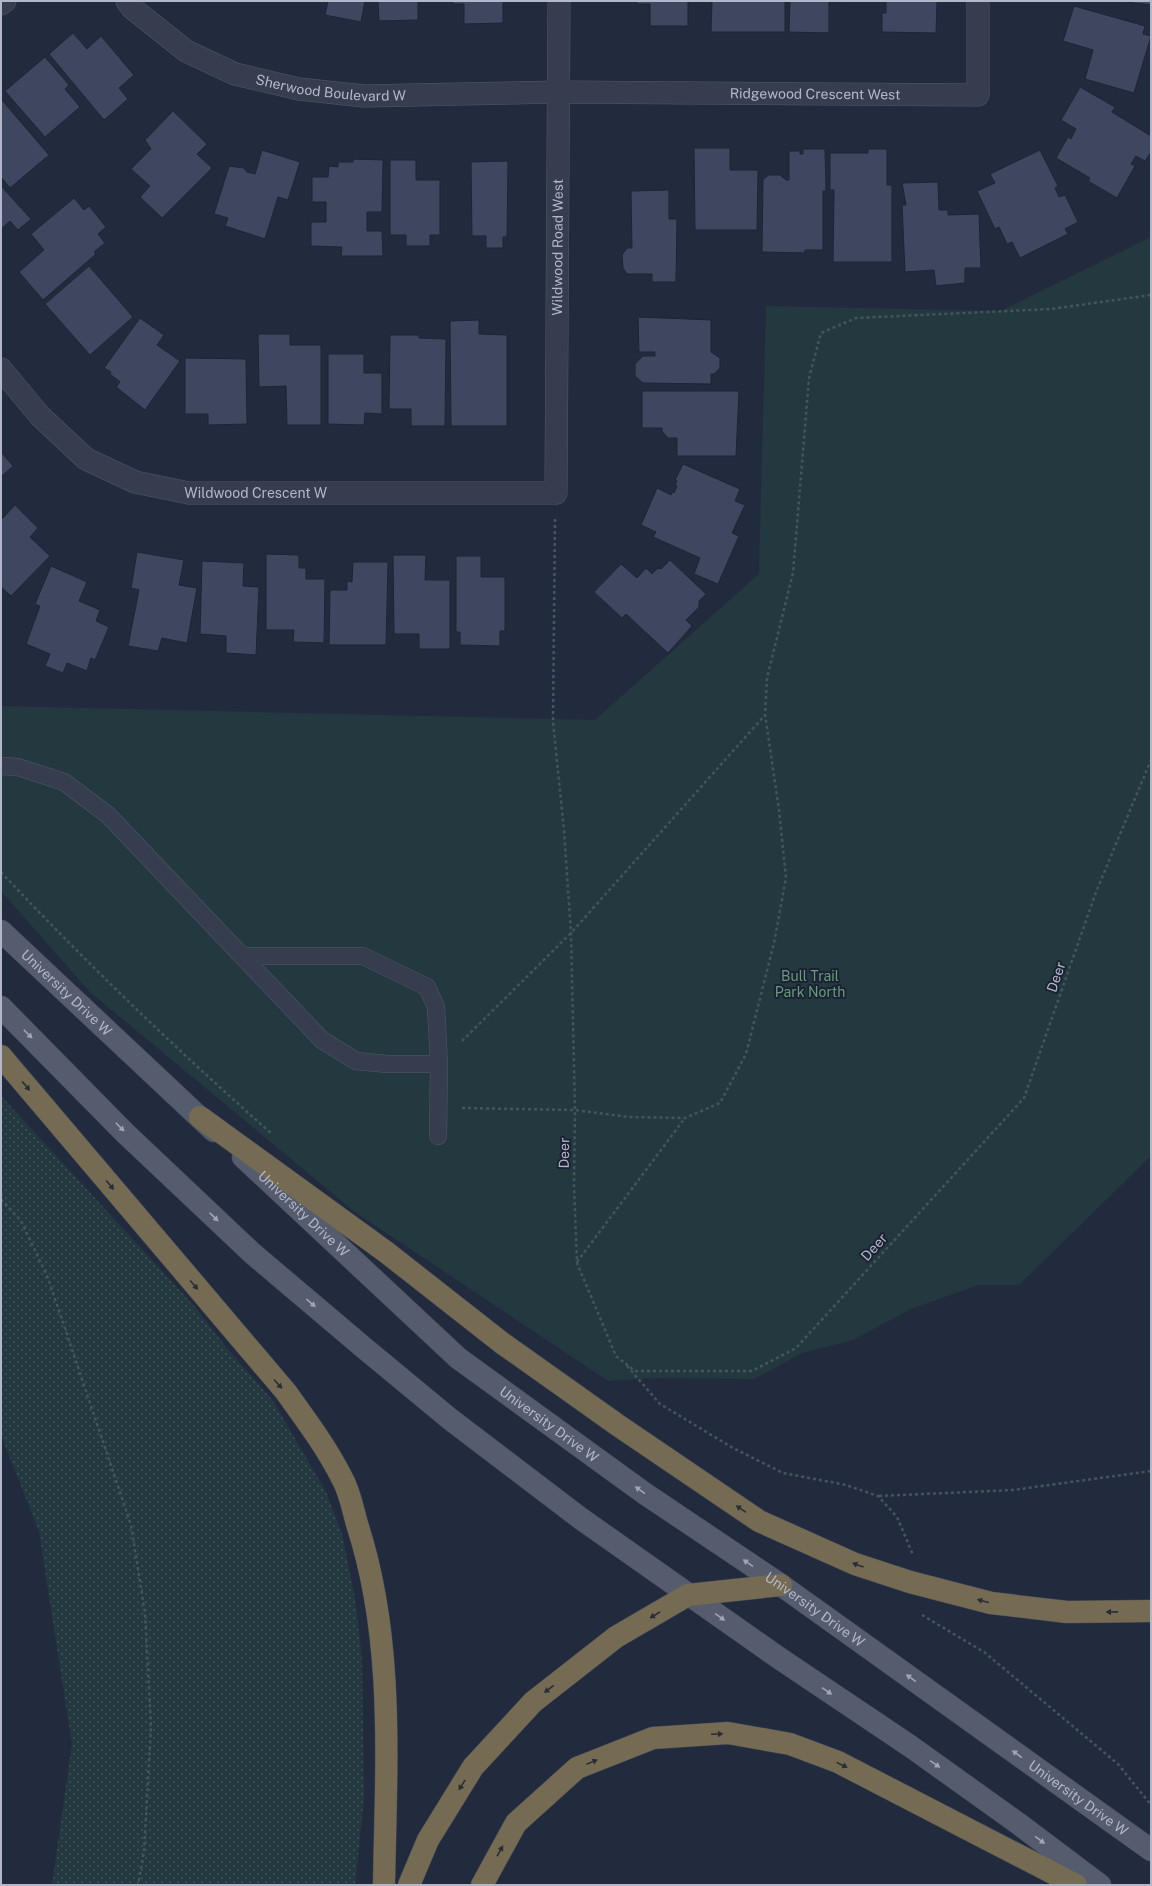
<svg xmlns="http://www.w3.org/2000/svg" width="1152" height="1886" viewBox="0 0 1152 1886" font-family="'Public Sans',sans-serif">
<defs>
<pattern id="grass-dots" width="8" height="8" patternUnits="userSpaceOnUse"><rect width="8" height="8" fill="#24393f"/><path d="M2 2h.1M6 6h.1" fill="none" stroke="#415459" stroke-width="1.8" stroke-linecap="round"/></pattern>
</defs>
<rect width="100%" height="100%" fill="#222b3e"/>
<!-- grass -->
<path fill="url(#grass-dots)" d="M 1,1096 L 195,1307 L 225,1346 L 273,1401 L 326,1492 L 342,1534 L 355,1599 L 362,1659 L 364,1799 L 355,1885 L 52,1885 L 72,1744 L 39,1531 L 1,1435 Z"/>
<!-- green -->
<path fill="#24393f" d="M 1151,237 L 1151,1156 L 1019,1285 L 978,1285 L 911,1309 L 853,1340 L 802,1353 L 754,1379 L 658,1378 L 608,1381 L 355,1212 L 90,992 L 1,891 L 1,706 L 595,720 L 759,574 L 766,306 L 1001,311 Z"/>
<!-- building -->
<g fill="#3e475f" stroke="#1d2435">
<path d="M 328,1 L 365,1 L 361,22 L 325,15 Z"/>
<path d="M 378,1 L 418,1 L 418,20 L 379,21 Z"/>
<path d="M 453,1 L 503,1 L 503,23 L 464,24 L 464,4 L 453,4 Z"/>
<path d="M 637,1 L 688,1 L 688,26 L 650,26 L 650,4 L 637,4 Z"/>
<path d="M 712,1 L 785,1 L 785,32 L 711,32 Z"/>
<path d="M 790,1 L 861,1 L 829,2 L 829,33 L 789,32 Z"/>
<path d="M 886,1 L 937,1 L 936,33 L 882,32 L 882,13 L 886,13 Z"/>
<path d="M 1119,1 L 1151,1 L 1151,5 Z"/>
<path d="M 1074,6 L 1145,26 L 1143,34 L 1151,36 L 1134,93 L 1085,79 L 1093,50 L 1063,41 Z"/>
<path d="M 73,33 L 87,49 L 101,36 L 134,75 L 119,88 L 128,99 L 104,120 L 49,54 Z"/>
<path d="M 45,57 L 69,85 L 65,89 L 80,107 L 45,137 L 5,91 Z"/>
<path d="M 1080,87 L 1115,107 L 1112,112 L 1151,136 L 1151,152 L 1145,161 L 1136,156 L 1131,164 L 1135,166 L 1117,198 L 1088,181 L 1090,178 L 1056,158 L 1068,137 L 1071,139 L 1076,129 L 1061,120 Z"/>
<path d="M 1,99 L 49,155 L 10,188 L 1,177 Z"/>
<path d="M 173,111 L 207,144 L 197,154 L 212,168 L 162,218 L 140,197 L 150,186 L 131,169 L 151,149 L 145,140 Z"/>
<path d="M 694,148 L 730,148 L 730,170 L 758,170 L 757,230 L 695,230 Z"/>
<path d="M 803,149 L 825,149 L 826,191 L 823,191 L 823,250 L 805,250 L 805,253 L 762,252 L 763,179 L 769,175 L 780,175 L 786,180 L 789,180 L 789,151 L 800,151 L 800,154 L 803,154 Z"/>
<path d="M 868,149 L 887,149 L 887,185 L 892,185 L 892,262 L 833,262 L 834,190 L 830,190 L 830,153 L 868,153 Z"/>
<path d="M 262,150 L 300,162 L 288,200 L 278,197 L 265,239 L 225,226 L 228,218 L 214,214 L 229,166 L 244,168 L 247,172 L 255,174 Z"/>
<path d="M 1040,150 L 1058,186 L 1055,188 L 1059,197 L 1065,195 L 1078,222 L 1065,229 L 1068,234 L 1020,258 L 1012,242 L 1007,244 L 999,227 L 995,229 L 977,191 L 995,183 L 990,174 Z"/>
<path d="M 353,159 L 383,160 L 382,212 L 367,212 L 367,231 L 382,231 L 383,256 L 341,256 L 342,247 L 311,246 L 311,222 L 326,222 L 326,202 L 312,202 L 312,177 L 328,177 L 329,166 L 338,167 L 338,162 L 353,162 Z"/>
<path d="M 390,160 L 416,160 L 416,180 L 440,180 L 440,235 L 430,235 L 430,246 L 406,246 L 406,235 L 390,235 Z"/>
<path d="M 508,161 L 507,237 L 503,237 L 503,248 L 486,248 L 486,236 L 472,236 L 471,162 Z"/>
<path d="M 938,182 L 939,210 L 948,210 L 948,215 L 979,214 L 981,268 L 965,268 L 965,283 L 936,286 L 934,270 L 905,272 L 902,205 L 906,205 L 902,183 Z"/>
<path d="M 1,186 L 31,219 L 18,230 L 10,221 L 1,229 Z"/>
<path d="M 669,190 L 669,219 L 677,219 L 676,282 L 652,282 L 652,274 L 627,274 L 623,268 L 622,255 L 627,248 L 632,248 L 631,191 Z"/>
<path d="M 74,198 L 84,210 L 89,206 L 106,227 L 98,234 L 105,243 L 94,252 L 96,254 L 43,300 L 19,272 L 44,250 L 31,234 Z"/>
<path d="M 89,266 L 133,317 L 90,355 L 45,304 Z"/>
<path d="M 638,317 L 711,320 L 711,352 L 720,358 L 720,368 L 714,374 L 711,374 L 711,384 L 643,383 L 635,376 L 635,364 L 643,356 L 655,356 L 655,352 L 639,352 Z"/>
<path d="M 140,318 L 164,335 L 157,345 L 180,361 L 145,410 L 116,387 L 120,382 L 110,374 L 111,372 L 104,368 Z"/>
<path d="M 479,320 L 479,334 L 507,335 L 507,426 L 451,426 L 450,321 Z"/>
<path d="M 258,334 L 290,334 L 290,345 L 321,345 L 321,425 L 287,425 L 286,386 L 259,387 Z"/>
<path d="M 390,335 L 419,335 L 419,338 L 446,339 L 445,426 L 411,426 L 411,409 L 389,409 Z"/>
<path d="M 328,354 L 364,354 L 364,373 L 382,373 L 382,414 L 365,413 L 364,425 L 328,424 Z"/>
<path d="M 185,358 L 246,359 L 247,424 L 208,425 L 208,414 L 185,414 Z"/>
<path d="M 642,391 L 739,391 L 736,456 L 677,456 L 677,438 L 668,438 L 662,431 L 662,428 L 642,428 Z"/>
<path d="M 1,452 L 13,466 L 1,477 Z"/>
<path d="M 683,464 L 740,489 L 735,501 L 745,505 L 732,533 L 739,536 L 718,584 L 694,574 L 700,558 L 653,537 L 656,532 L 641,525 L 657,488 L 671,495 L 672,492 L 674,493 L 677,486 L 675,485 L 677,481 L 675,480 Z"/>
<path d="M 15,505 L 38,528 L 30,537 L 50,556 L 11,596 L 1,587 L 1,520 Z"/>
<path d="M 137,552 L 184,560 L 179,585 L 197,588 L 187,643 L 162,638 L 158,651 L 128,646 L 139,590 L 131,588 Z"/>
<path d="M 266,554 L 299,555 L 299,568 L 306,568 L 306,579 L 325,579 L 324,643 L 293,642 L 294,630 L 266,630 Z"/>
<path d="M 393,555 L 426,555 L 425,580 L 450,580 L 450,649 L 419,649 L 419,634 L 394,634 Z"/>
<path d="M 456,556 L 481,556 L 481,577 L 505,577 L 505,631 L 500,631 L 500,646 L 460,645 L 460,632 L 456,632 Z"/>
<path d="M 670,560 L 706,594 L 699,601 L 699,607 L 686,620 L 692,626 L 668,653 L 626,614 L 622,618 L 594,592 L 621,564 L 637,578 L 646,568 L 652,574 L 658,568 L 661,569 Z"/>
<path d="M 202,561 L 244,563 L 243,586 L 259,587 L 256,655 L 226,653 L 226,636 L 200,634 Z"/>
<path d="M 353,562 L 388,562 L 386,645 L 329,645 L 330,590 L 347,590 L 347,581 L 352,582 Z"/>
<path d="M 51,566 L 87,582 L 79,601 L 100,610 L 96,621 L 109,627 L 95,660 L 91,658 L 87,671 L 67,663 L 63,673 L 45,666 L 50,654 L 26,644 L 40,606 L 35,604 Z"/>
</g>
<g fill="none" stroke-linecap="round" stroke-linejoin="round">
<defs>
<g id="lane">
<path d="M 1,766 L 18,767 L 64,782 L 108,815 L 322,1040 L 356,1061 L 387,1064 L 439,1064"/>
<path d="M 242,956 L 363,956 L 427,987 L 436,1007 L 439,1064 L 438,1136"/>
</g>
<g id="street">
<path id="s1" d="M 127,1 L 132,8 L 186,51 L 235,74 L 299,89 L 364,96 L 559,92 L 978,95 L 978,1"/>
<path d="M 1,4 L 5,1"/>
<path id="s2" d="M 1,369 L 40,416 L 86,459 L 135,482 L 189,493 L 556,493 L 559,1"/>
</g>
<g id="primary">
<path id="s3" d="M 1,931 L 214,1131"/>
<path d="M 1,1007 L 125,1133 L 252,1253 L 363,1347 L 450,1419 L 580,1518 L 779,1658 L 910,1746 L 1019,1824 L 1100,1885"/>
<path id="s4" d="M 243,1157 L 458,1358 L 644,1493 L 781,1585 L 1151,1850"/>
</g>
<g id="highway">
<path d="M 1,1056 L 286,1392 C 306,1420 327,1448 342,1478 C 350,1492 353,1510 357,1524 C 395,1640 386,1765 384,1885"/>
<path d="M 200,1117 L 386,1252 L 502,1343 L 619,1426 L 759,1521 L 855,1564 L 910,1582 L 991,1603 L 1067,1612 L 1151,1611"/>
<path d="M 409,1885 L 428,1840 L 473,1767 L 533,1702 L 616,1637 L 688,1595 L 781,1585"/>
<path d="M 482,1885 L 516,1823 L 577,1768 L 653,1738 L 728,1733 L 790,1744 L 838,1762 L 1076,1885"/>
</g>
</defs>
<!-- lane casing -->
<use href="#lane" stroke="#515869" stroke-width="18"/>
<!-- street casing -->
<use href="#street" stroke="#515869" stroke-width="23"/>
<!-- primary casing -->
<use href="#primary" stroke="#3f4657" stroke-width="23"/>
<!-- highway casing -->
<use href="#highway" stroke="#414859" stroke-width="23"/>
<!-- path -->
<g stroke="#42565c" stroke-width="2.5" stroke-dasharray="3 3" stroke-linecap="butt">
<path d="M 555,519 L 553,722 L 564,831 L 571,933 L 575,1110 L 574,1186 L 577,1263 L 616,1356 L 635,1371 L 752,1371 L 796,1348 L 1024,1098 L 1096,892 L 1151,760"/>
<path d="M 1,872 C 87,964 178,1051 272,1134"/>
<path d="M 462,1041 L 571,933 L 765,715"/>
<path d="M 462,1108 L 575,1110 L 629,1117 L 685,1118 L 720,1103 L 746,1054 L 774,943 L 786,878 L 779,810 L 765,714 L 767,678 L 793,573 L 809,378 L 821,333 L 856,318 L 1051,309 L 1151,295"/>
<path d="M 1,1199 L 21,1221 L 48,1278 L 131,1525 L 145,1613 L 151,1726 L 144,1852 L 138,1885"/>
<path d="M 577,1262 L 685,1118"/>
<path d="M 627,1366 L 660,1404 L 733,1448 L 783,1473 L 846,1485 L 878,1496 L 897,1517 L 913,1555"/>
<path d="M 879,1496 L 1013,1490 L 1151,1471"/>
<path d="M 922,1615 L 984,1652 L 1118,1764 L 1151,1805"/>
</g>
<!-- lane -->
<use href="#lane" stroke="#363d4e" stroke-width="17"/>
<!-- street -->
<use href="#street" stroke="#363d4e" stroke-width="22"/>
<!-- primary -->
<use href="#primary" stroke="#545c6e" stroke-width="22"/>
<!-- highway -->
<use href="#highway" stroke="#756b53" stroke-width="22"/>
</g>
<!-- one-way arrows -->
<defs><path id="oneway-solid" d="M-6-.8H1V-3.2L6.5 0L1 3.2V.8H-6Z"/></defs>
<g fill="#9fa6b7">
<use href="#oneway-solid" transform="translate(28 1034) rotate(45)"/>
<use href="#oneway-solid" transform="translate(120 1127) rotate(45)"/>
<use href="#oneway-solid" transform="translate(214 1217) rotate(44)"/>
<use href="#oneway-solid" transform="translate(311 1303) rotate(40)"/>
<use href="#oneway-solid" transform="translate(640 1490) rotate(-144)"/>
<use href="#oneway-solid" transform="translate(748 1563) rotate(-146)"/>
<use href="#oneway-solid" transform="translate(720 1617) rotate(35)"/>
<use href="#oneway-solid" transform="translate(911 1678) rotate(-144)"/>
<use href="#oneway-solid" transform="translate(827 1691) rotate(34)"/>
<use href="#oneway-solid" transform="translate(1017 1754) rotate(-144)"/>
<use href="#oneway-solid" transform="translate(935 1764) rotate(35)"/>
<use href="#oneway-solid" transform="translate(1040 1840) rotate(37)"/>
</g>
<g fill="#282d38">
<use href="#oneway-solid" transform="translate(26 1086) rotate(50)"/>
<use href="#oneway-solid" transform="translate(110 1185) rotate(50)"/>
<use href="#oneway-solid" transform="translate(194 1285) rotate(50)"/>
<use href="#oneway-solid" transform="translate(278 1384) rotate(48)"/>
<use href="#oneway-solid" transform="translate(741 1509) rotate(-146)"/>
<use href="#oneway-solid" transform="translate(858 1565) rotate(-160)"/>
<use href="#oneway-solid" transform="translate(983 1601) rotate(-165)"/>
<use href="#oneway-solid" transform="translate(1112 1612) rotate(179)"/>
<use href="#oneway-solid" transform="translate(655 1615) rotate(149)"/>
<use href="#oneway-solid" transform="translate(549 1689) rotate(142)"/>
<use href="#oneway-solid" transform="translate(717 1734) rotate(-3)"/>
<use href="#oneway-solid" transform="translate(592 1762) rotate(-22)"/>
<use href="#oneway-solid" transform="translate(842 1765) rotate(26)"/>
<use href="#oneway-solid" transform="translate(462 1785) rotate(122)"/>
<use href="#oneway-solid" transform="translate(500 1851) rotate(-61)"/>
</g>
<g text-anchor="middle" dominant-baseline="central" stroke-width="4" stroke-linejoin="round" paint-order="stroke">
<!-- street labels -->
<g font-size="14" fill="#b2b8c9" stroke="#1b2233">
<text stroke="none"><textPath href="#s1" startOffset="229">Sherwood Boulevard W</textPath></text>
<text stroke="none"><textPath href="#s1" startOffset="714">Ridgewood Crescent West</textPath></text>
<text stroke="none"><textPath href="#s2" startOffset="846">Wildwood Road West</textPath></text>
<text stroke="none"><textPath href="#s2" startOffset="300">Wildwood Crescent W</textPath></text>
<text transform="translate(1056 977) rotate(-71)">Deer</text>
<text stroke="none"><textPath href="#s3" startOffset="90">University Drive W</textPath></text>
<text transform="translate(564 1153) rotate(-89)">Deer</text>
<text stroke="none"><textPath href="#s4" startOffset="83">University Drive W</textPath></text>
<text transform="translate(874 1247) rotate(-48)">Deer</text>
<text stroke="none"><textPath href="#s4" startOffset="407">University Drive W</textPath></text>
<text stroke="none"><textPath href="#s4" startOffset="731">University Drive W</textPath></text>
<text stroke="none"><textPath href="#s4" startOffset="1055">University Drive W</textPath></text>
</g>
<!-- park labels -->
<g font-size="14" fill="#689c7a" stroke="#1b2233">
<text x="810" y="976">Bull Trail<tspan x="810" dy="16">Park North</tspan></text>
</g>
</g>
<!-- border -->
<rect width="1152" height="1886" fill="none" stroke="#b2b8c9" stroke-width="4"/>
</svg>
